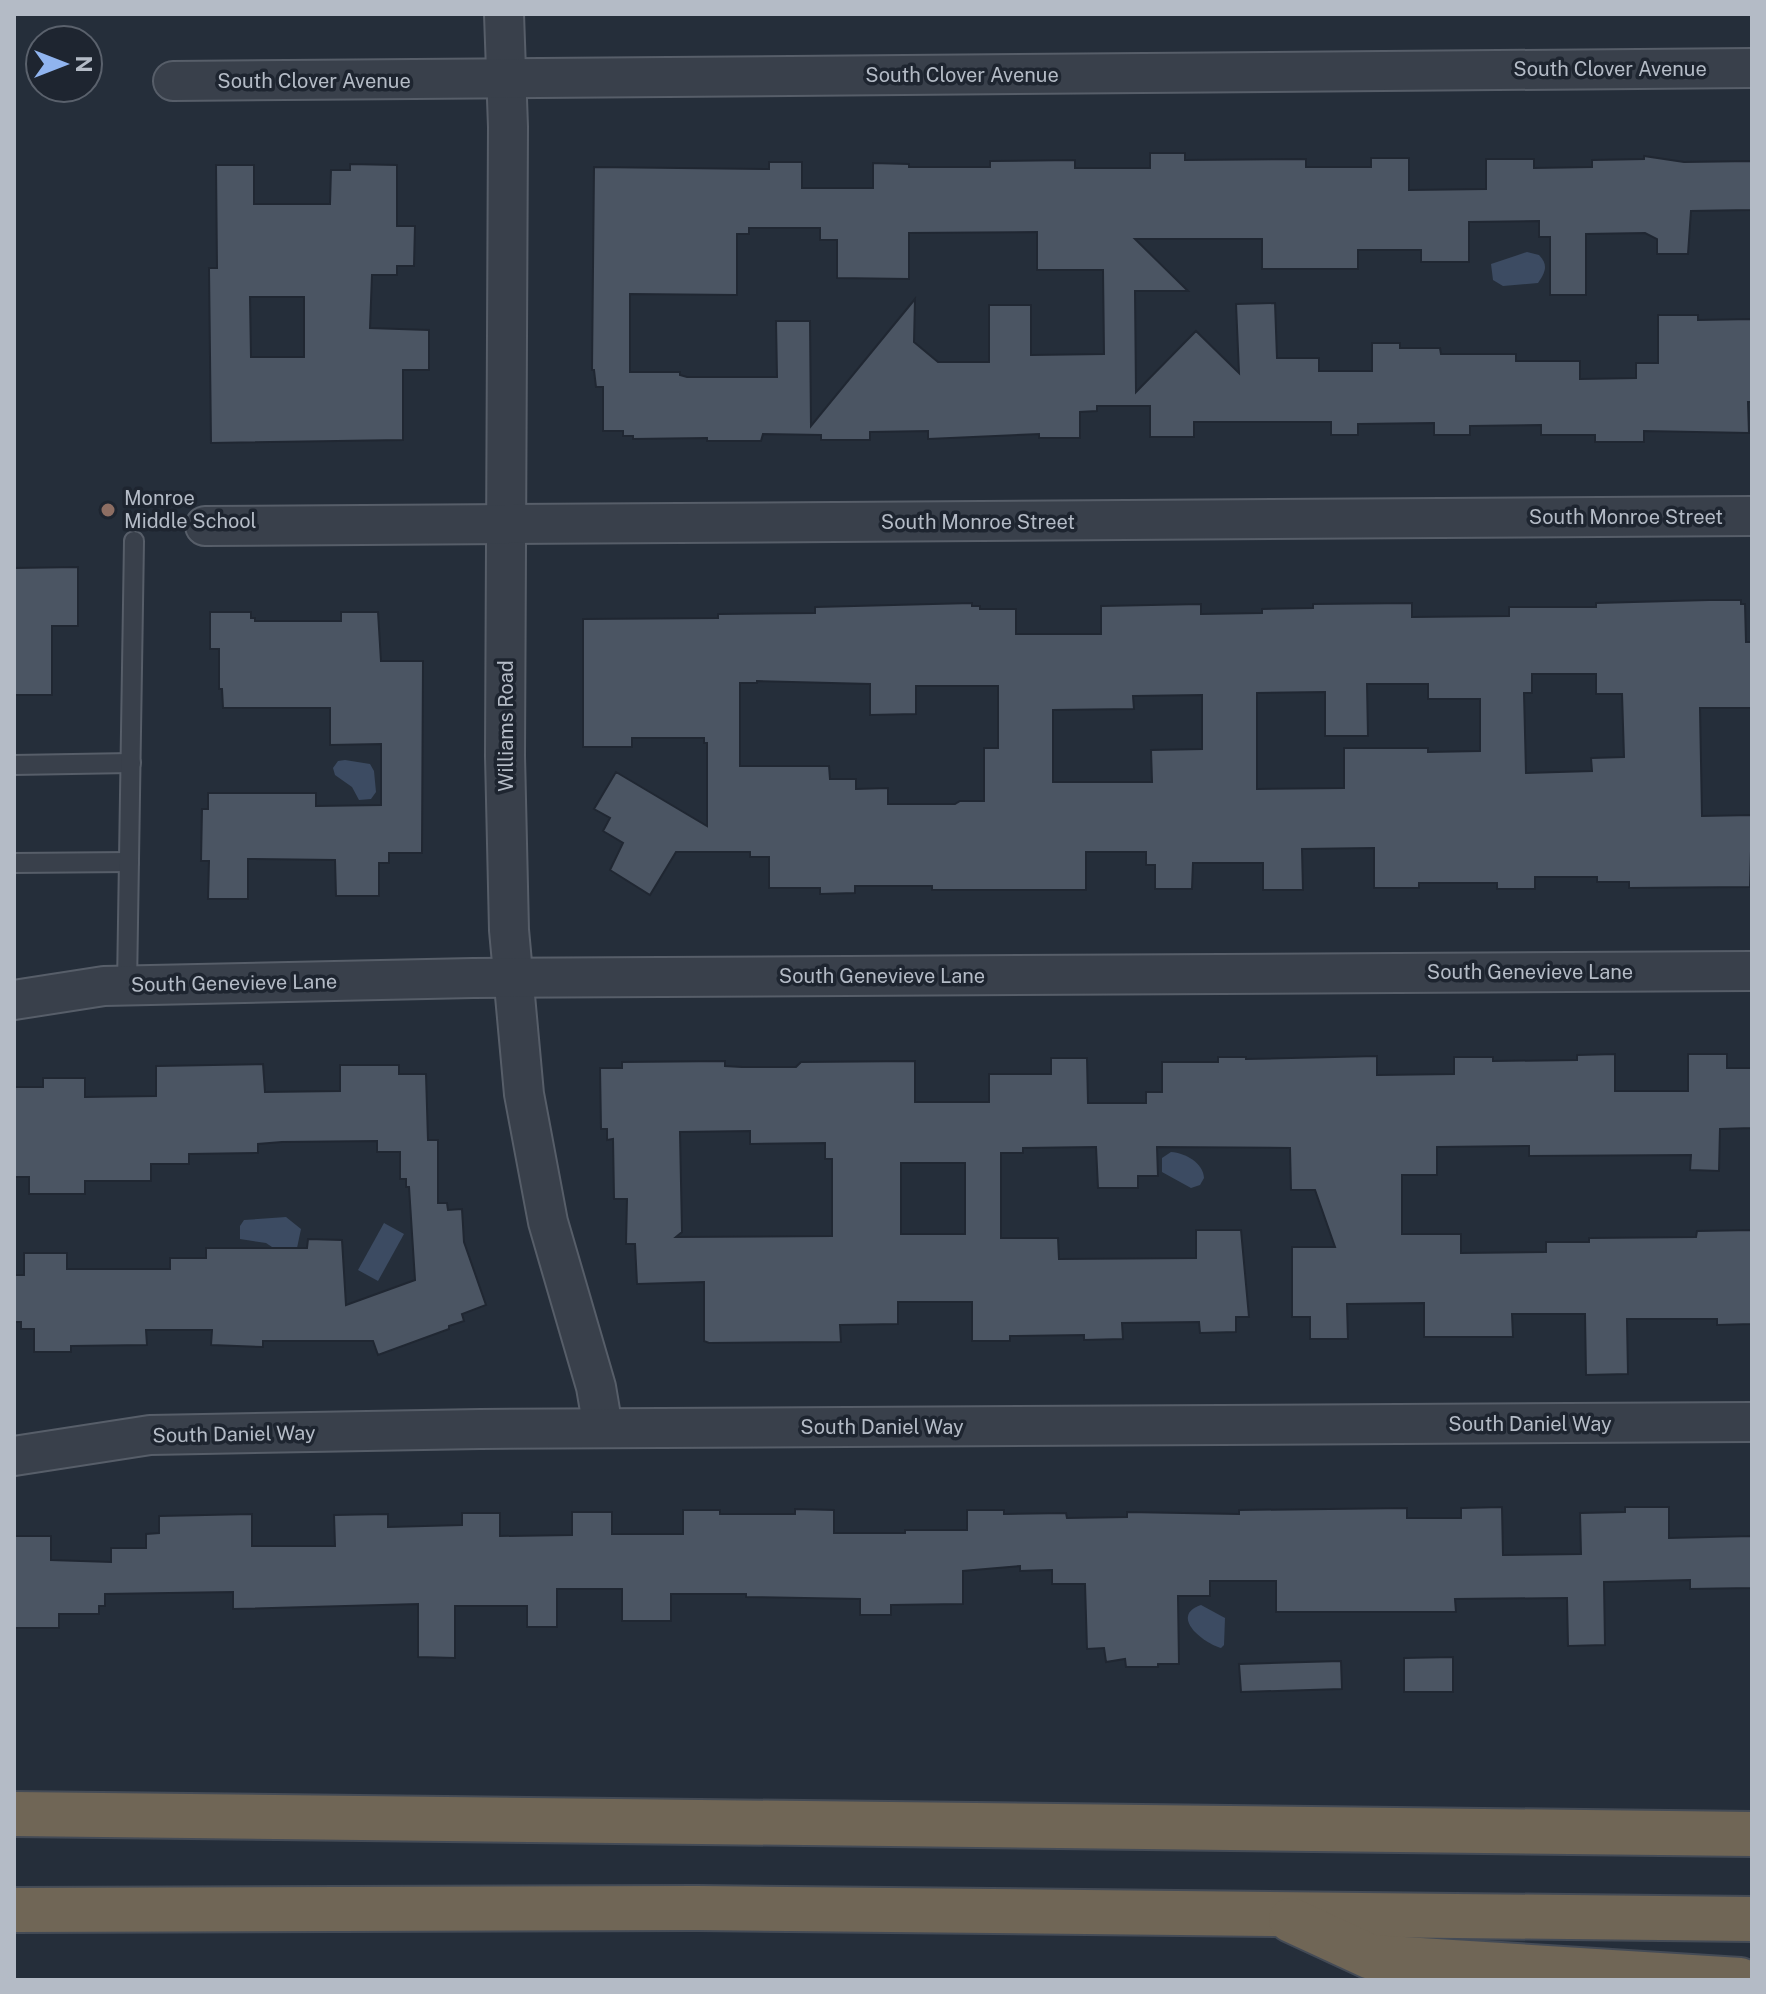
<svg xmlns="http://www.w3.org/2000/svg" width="1766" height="1994" viewBox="0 0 1766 1994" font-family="'Public Sans',sans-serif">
<rect width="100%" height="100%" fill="#252e3a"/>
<!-- water -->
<g fill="#3c4b62">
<path d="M 1527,252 L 1539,255 C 1549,265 1545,273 1538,283 L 1503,286 L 1493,280 L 1491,264 Z"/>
<path d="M 345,760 L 370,764 L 374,771 L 376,792 L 371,799 L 359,800 L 352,787 L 335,775 L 333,768 L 338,761 Z"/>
<path d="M 1171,1152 C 1186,1153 1203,1163 1204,1178 L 1200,1185 L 1191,1188 L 1162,1172 L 1162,1158 Z"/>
<path d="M 286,1217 L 301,1229 L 297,1248 L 278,1251 L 266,1243 L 240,1239 L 240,1226 L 244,1220 Z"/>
<path d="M 384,1223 L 404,1234 L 378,1281 L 358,1270 Z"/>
<path d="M 1201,1605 L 1225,1618 L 1224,1645 L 1221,1648 C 1203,1643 1169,1616 1201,1605 Z"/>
</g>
<!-- building -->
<g fill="#4b5563" stroke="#202732" stroke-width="2" fill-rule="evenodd">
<path d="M 1150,153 L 1185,153 L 1185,160 L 1306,159 L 1306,167 L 1371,167 L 1371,158 L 1409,158 L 1409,190 L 1486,189 L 1486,159 L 1534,159 L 1534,168 L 1592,167 L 1592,160 L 1644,159 L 1644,156 L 1684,162 L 1752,161 L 1752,210 L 1691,211 L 1688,254 L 1657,254 L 1657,239 L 1645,233 L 1586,234 L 1586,295 L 1550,295 L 1550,237 L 1539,237 L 1539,221 L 1469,222 L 1469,262 L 1421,262 L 1421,250 L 1358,250 L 1358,269 L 1262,269 L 1262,239 L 1135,239 L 1188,291 L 1135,291 L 1136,392 L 1196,331 L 1239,373 L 1236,304 L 1275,303 L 1277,358 L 1319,358 L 1319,371 L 1372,371 L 1372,343 L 1400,343 L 1400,348 L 1440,348 L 1441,354 L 1516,354 L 1516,361 L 1580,361 L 1580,379 L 1636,378 L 1636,363 L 1658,363 L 1658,315 L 1698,315 L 1698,320 L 1752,319 L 1752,402 L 1748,402 L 1749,433 L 1644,431 L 1644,442 L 1595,442 L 1595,435 L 1541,435 L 1541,425 L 1470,426 L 1470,435 L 1434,435 L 1434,423 L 1358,424 L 1358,435 L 1331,435 L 1331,422 L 1194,422 L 1194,437 L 1150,437 L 1150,406 L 1097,406 L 1097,411 L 1080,412 L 1080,438 L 1039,438 L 1039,434 L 928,439 L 928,431 L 870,432 L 870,440 L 821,440 L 821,435 L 763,434 L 761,441 L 707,441 L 707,438 L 633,439 L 633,436 L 623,436 L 623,431 L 603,431 L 603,387 L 596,387 L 594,370 L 592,370 L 594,167 L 769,169 L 769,162 L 802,162 L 802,188 L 873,188 L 873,163 L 909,164 L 909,167 L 990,167 L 990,161 L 1075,160 L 1075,168 L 1150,168 ZM 749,228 L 820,228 L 820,240 L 837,240 L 837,278 L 909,279 L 909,233 L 1037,232 L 1037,270 L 1103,270 L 1104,354 L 1031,355 L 1031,305 L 989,305 L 989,362 L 938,362 L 914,342 L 915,299 L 811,426 L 810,321 L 776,321 L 777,377 L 687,377 L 680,375 L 680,372 L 630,372 L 630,294 L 737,295 L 737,234 L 749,234 Z"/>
<path d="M 350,164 L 397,165 L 397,226 L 415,226 L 414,266 L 397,266 L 397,275 L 372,275 L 370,328 L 429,330 L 429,370 L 403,370 L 403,440 L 211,443 L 209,268 L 217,268 L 216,165 L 254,165 L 254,204 L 330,204 L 331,170 L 350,170 ZM 250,297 L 304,297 L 304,357 L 251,357 Z"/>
<path d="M 78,567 L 78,626 L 52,626 L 52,695 L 14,695 L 14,568 Z"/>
<path d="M 1709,600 L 1741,600 L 1741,604 L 1745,604 L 1746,642 L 1752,642 L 1752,708 L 1700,708 L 1702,816 L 1752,815 L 1750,887 L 1629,888 L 1629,882 L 1597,882 L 1597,877 L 1535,877 L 1535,889 L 1497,889 L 1497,883 L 1419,883 L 1419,888 L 1374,888 L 1374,848 L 1302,849 L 1303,890 L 1263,890 L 1263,863 L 1193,863 L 1192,889 L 1155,889 L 1155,865 L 1146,865 L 1146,852 L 1086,852 L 1086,890 L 932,890 L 932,886 L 855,886 L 855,893 L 820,894 L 820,888 L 769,888 L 769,857 L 750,857 L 750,852 L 676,852 L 650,895 L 610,870 L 623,843 L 603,831 L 610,818 L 594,809 L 616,772 L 707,826 L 707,743 L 704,743 L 704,738 L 632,738 L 632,747 L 583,747 L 583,619 L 718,618 L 718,614 L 815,613 L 815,607 L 972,603 L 972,606 L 980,606 L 980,609 L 1016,609 L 1016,634 L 1101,634 L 1101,606 L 1201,604 L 1201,614 L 1262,613 L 1262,609 L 1313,608 L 1313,604 L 1412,603 L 1412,617 L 1509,616 L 1509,607 L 1596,607 L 1596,603 ZM 1532,674 L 1596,674 L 1596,694 L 1622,694 L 1624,757 L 1591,758 L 1592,771 L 1526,773 L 1524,693 L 1532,693 ZM 757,681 L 870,684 L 870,715 L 916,714 L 916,686 L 998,686 L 998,748 L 984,748 L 984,801 L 960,801 L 955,804 L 888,804 L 888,788 L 856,789 L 856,779 L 830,779 L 829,766 L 740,766 L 740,683 L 757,683 ZM 1367,684 L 1428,684 L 1428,699 L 1480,699 L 1480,751 L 1428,752 L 1428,748 L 1344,748 L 1344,788 L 1257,789 L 1257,693 L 1325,692 L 1325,736 L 1368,736 ZM 1202,695 L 1202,749 L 1151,750 L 1152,782 L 1053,782 L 1053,710 L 1134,709 L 1133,696 Z"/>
<path d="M 210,612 L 251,612 L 251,618 L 255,618 L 255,621 L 341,621 L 341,612 L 378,612 L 381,661 L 423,661 L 422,853 L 389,853 L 389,863 L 379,863 L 379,896 L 336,896 L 335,860 L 248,859 L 248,899 L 208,899 L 209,861 L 201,861 L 202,809 L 208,809 L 208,793 L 316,793 L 316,806 L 381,805 L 381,744 L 330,745 L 330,708 L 223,708 L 222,689 L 219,689 L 219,649 L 210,649 Z"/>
<path d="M 1615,1054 L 1615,1091 L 1688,1091 L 1688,1054 L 1727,1054 L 1727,1068 L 1752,1068 L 1752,1128 L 1720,1129 L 1719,1171 L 1690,1170 L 1691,1155 L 1529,1156 L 1529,1146 L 1437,1147 L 1437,1175 L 1402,1175 L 1402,1234 L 1461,1234 L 1461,1253 L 1546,1252 L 1546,1242 L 1589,1242 L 1589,1238 L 1696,1237 L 1697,1231 L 1752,1230 L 1752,1324 L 1717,1325 L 1717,1319 L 1627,1319 L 1628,1374 L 1586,1375 L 1585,1314 L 1512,1314 L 1513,1337 L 1424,1337 L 1424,1303 L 1347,1304 L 1348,1339 L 1310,1339 L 1310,1317 L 1292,1317 L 1292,1247 L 1335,1247 L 1315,1190 L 1291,1190 L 1290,1148 L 1157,1147 L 1158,1176 L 1138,1176 L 1138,1188 L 1098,1188 L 1096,1147 L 1023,1148 L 1023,1153 L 1001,1153 L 1001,1238 L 1058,1238 L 1059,1259 L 1196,1258 L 1196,1230 L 1241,1230 L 1249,1317 L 1236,1317 L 1236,1332 L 1200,1333 L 1199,1322 L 1122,1323 L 1123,1339 L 1084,1340 L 1084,1335 L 1010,1336 L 1010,1341 L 972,1341 L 972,1302 L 898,1302 L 898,1324 L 840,1325 L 841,1342 L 709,1343 L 704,1341 L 704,1282 L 637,1284 L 635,1244 L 626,1244 L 627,1199 L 614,1199 L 613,1139 L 607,1140 L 607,1129 L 601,1129 L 600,1068 L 622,1068 L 622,1062 L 725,1061 L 725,1066 L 742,1067 L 796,1067 L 801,1062 L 915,1061 L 915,1102 L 989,1102 L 989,1074 L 1051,1074 L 1051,1058 L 1087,1058 L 1088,1103 L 1146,1103 L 1146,1092 L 1162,1092 L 1162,1062 L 1218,1062 L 1218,1057 L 1246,1057 L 1246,1059 L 1377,1056 L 1377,1075 L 1454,1074 L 1454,1057 L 1493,1057 L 1493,1061 L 1577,1060 L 1577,1055 ZM 750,1131 L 750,1144 L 825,1143 L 825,1159 L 832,1159 L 832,1236 L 676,1237 L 682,1232 L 680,1132 ZM 901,1163 L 965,1163 L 965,1234 L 901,1234 Z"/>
<path d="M 263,1064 L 265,1092 L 340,1091 L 340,1065 L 399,1065 L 399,1074 L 426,1074 L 428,1140 L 438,1140 L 438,1203 L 447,1203 L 448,1210 L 462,1209 L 464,1242 L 486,1305 L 462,1314 L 464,1321 L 449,1326 L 449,1329 L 378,1355 L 373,1341 L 263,1341 L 263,1347 L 211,1345 L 212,1330 L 146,1330 L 147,1345 L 71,1346 L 71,1352 L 34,1352 L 34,1329 L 21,1329 L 21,1322 L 14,1322 L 14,1275 L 24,1275 L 24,1253 L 67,1253 L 67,1269 L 170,1269 L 170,1258 L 206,1258 L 206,1248 L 307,1248 L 308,1239 L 342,1240 L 346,1305 L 415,1280 L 409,1187 L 406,1187 L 406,1179 L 400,1179 L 400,1152 L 377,1152 L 377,1141 L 282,1142 L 258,1144 L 258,1153 L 189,1154 L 189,1164 L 151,1164 L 151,1181 L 85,1181 L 85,1194 L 29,1194 L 29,1177 L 14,1177 L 14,1087 L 43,1087 L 43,1078 L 85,1078 L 85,1097 L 156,1096 L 156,1066 Z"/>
<path d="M 1502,1507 L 1503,1555 L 1581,1554 L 1580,1513 L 1625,1512 L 1625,1507 L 1669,1507 L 1669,1538 L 1752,1536 L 1752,1588 L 1690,1589 L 1690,1580 L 1604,1582 L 1605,1645 L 1568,1646 L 1567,1598 L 1455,1599 L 1456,1612 L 1276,1612 L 1276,1581 L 1210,1581 L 1210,1596 L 1178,1596 L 1179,1664 L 1158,1664 L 1158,1667 L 1126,1667 L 1125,1659 L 1106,1662 L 1104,1648 L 1087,1649 L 1085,1584 L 1052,1584 L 1052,1570 L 1020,1571 L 1020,1566 L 963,1571 L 963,1604 L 891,1605 L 891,1615 L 860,1615 L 860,1599 L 746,1597 L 746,1594 L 671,1594 L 671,1621 L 622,1621 L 622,1589 L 557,1589 L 557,1627 L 527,1627 L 527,1606 L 455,1606 L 455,1658 L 418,1657 L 418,1604 L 233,1609 L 233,1592 L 105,1594 L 105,1606 L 99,1606 L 99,1614 L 59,1614 L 59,1628 L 15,1628 L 15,1536 L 51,1536 L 51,1560 L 111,1562 L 111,1548 L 146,1548 L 146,1534 L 159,1533 L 159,1516 L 252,1514 L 252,1546 L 335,1546 L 334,1515 L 388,1514 L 388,1527 L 462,1525 L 462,1513 L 500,1513 L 500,1536 L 572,1535 L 572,1512 L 612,1512 L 612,1534 L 683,1534 L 683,1510 L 720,1510 L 720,1514 L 795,1514 L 795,1509 L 834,1510 L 834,1533 L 905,1533 L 905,1530 L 967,1530 L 967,1510 L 1004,1510 L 1004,1514 L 1066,1513 L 1067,1518 L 1127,1517 L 1127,1512 L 1239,1514 L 1239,1510 L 1407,1508 L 1407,1518 L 1461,1518 L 1461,1508 Z"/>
<path d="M 1453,1657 L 1453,1692 L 1404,1692 L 1404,1658 Z"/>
<path d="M 1341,1661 L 1342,1689 L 1241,1692 L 1239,1664 Z"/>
</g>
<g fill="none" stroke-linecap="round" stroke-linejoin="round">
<defs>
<g id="lane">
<path d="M 14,765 L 131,763"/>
<path d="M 14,863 L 129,862"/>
<path d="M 127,986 L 134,541"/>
</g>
<g id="street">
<path d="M 504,14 L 508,127 L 505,756 L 509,930 L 524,1094 L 548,1222 L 596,1387 L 603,1428"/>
<path d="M 173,81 L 1752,68"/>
<path d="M 205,526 L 1752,516"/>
<path d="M 14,1000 L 104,986 L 473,978 L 1752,971"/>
<path d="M 14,1456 L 150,1435 L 480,1429 L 1752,1422"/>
</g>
<g id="highway">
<path d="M 14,1814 L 1752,1834"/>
<path d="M 14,1910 L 697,1908 L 1752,1919"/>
<path d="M 1291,1920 L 1371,1957 L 1740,1980"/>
</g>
</defs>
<!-- lane casing -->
<use href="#lane" stroke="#575e69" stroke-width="22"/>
<!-- street casing -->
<use href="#street" stroke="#575e69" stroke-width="42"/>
<!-- highway casing -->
<use href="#highway" stroke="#444b56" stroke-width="48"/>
<!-- lane -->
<use href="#lane" stroke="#39404b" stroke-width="18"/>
<!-- street -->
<use href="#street" stroke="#39404b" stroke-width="38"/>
<!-- highway -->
<use href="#highway" stroke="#706656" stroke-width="44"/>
</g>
<!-- markers -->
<circle fill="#8d6e63" stroke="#1e2530" stroke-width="3" cx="108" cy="510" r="8"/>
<g text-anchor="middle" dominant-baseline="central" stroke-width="7" stroke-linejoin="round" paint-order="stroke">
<!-- street labels -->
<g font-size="20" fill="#b4bbc6" stroke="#1e2530">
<text x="1610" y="69">South Clover Avenue</text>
<text x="962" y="75">South Clover Avenue</text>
<text x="314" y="81">South Clover Avenue</text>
<text x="1626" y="517">South Monroe Street</text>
<text x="978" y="522">South Monroe Street</text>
<text transform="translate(506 726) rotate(-90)">Williams Road</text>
<text x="1530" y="972">South Genevieve Lane</text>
<text x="882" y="976">South Genevieve Lane</text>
<text transform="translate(234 983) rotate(-1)">South Genevieve Lane</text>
<text x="1530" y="1424">South Daniel Way</text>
<text x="882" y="1427">South Daniel Way</text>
<text transform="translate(234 1434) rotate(-1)">South Daniel Way</text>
</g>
<!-- poi labels -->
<g font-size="20" fill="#b4bbc6" stroke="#1e2530" text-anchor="start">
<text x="124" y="498">Monroe<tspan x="124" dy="23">Middle School</tspan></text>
</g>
</g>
<!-- border -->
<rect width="1766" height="1994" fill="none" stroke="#b4bbc6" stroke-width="32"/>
<!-- north arrow -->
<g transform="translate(64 64) rotate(90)"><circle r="38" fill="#1e2530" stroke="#5a616c" stroke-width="2"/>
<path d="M0-6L14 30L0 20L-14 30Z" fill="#90b4ef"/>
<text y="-12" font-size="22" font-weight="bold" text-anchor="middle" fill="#b4bbc6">N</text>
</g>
</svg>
